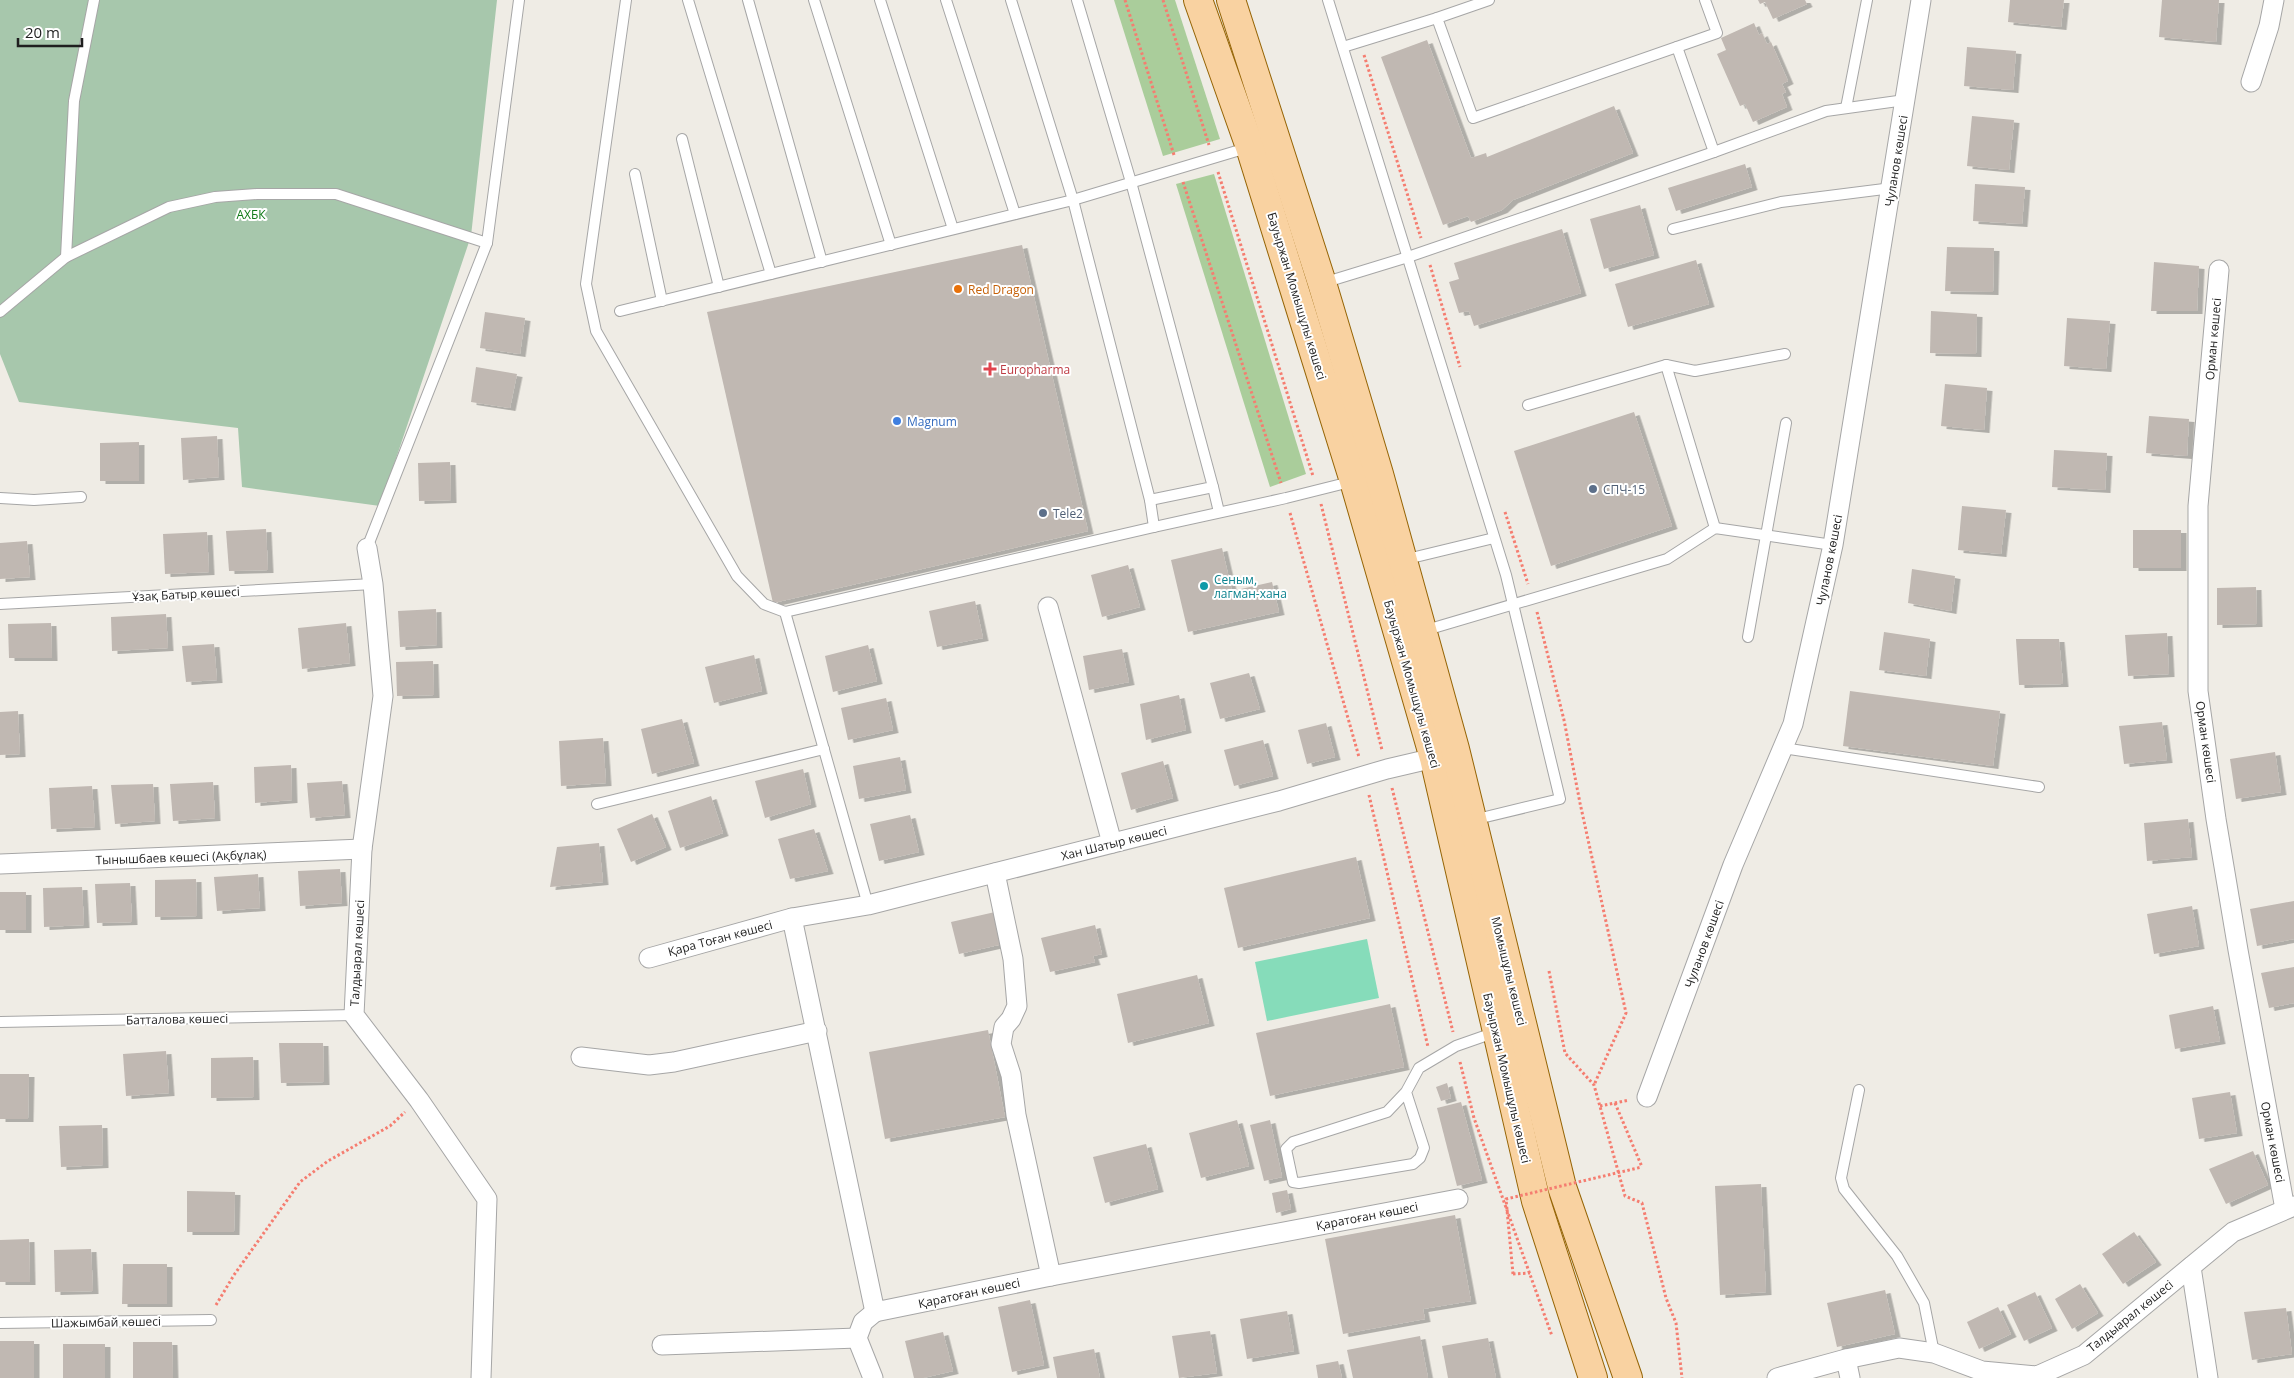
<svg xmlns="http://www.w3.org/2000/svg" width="2294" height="1378" viewBox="0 0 2294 1378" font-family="'Open Sans',sans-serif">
<defs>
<filter id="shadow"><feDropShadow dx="5.5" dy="3" stdDeviation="0" flood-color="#0004"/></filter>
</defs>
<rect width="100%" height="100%" fill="#efece5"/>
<!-- forest -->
<g fill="#aacd9b">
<path d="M 1114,0 L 1175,0 L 1220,139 L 1163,156 Z"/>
<path d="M 1214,174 L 1306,474 L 1270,487 L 1176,184 Z"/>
</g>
<!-- cemetery -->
<path fill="#a7c7ac" d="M 0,0 L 497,0 L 471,236 L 380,506 L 242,487 L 238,428 L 19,402 L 0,354 Z"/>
<!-- pitch -->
<path fill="#86dcba" d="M 1367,939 L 1379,998 L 1267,1021 L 1255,962 Z"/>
<!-- building -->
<g fill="#c0b8b2" filter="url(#shadow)">
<path d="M 1758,0 L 1805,0 L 1807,4 L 1773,19 L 1765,2 L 1760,4 Z"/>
<path d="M 2010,0 L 2064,0 L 2061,27 L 2008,22 Z"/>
<path d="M 2162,0 L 2219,0 L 2216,42 L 2159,37 Z"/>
<path d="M 1754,23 L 1759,35 L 1762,33 L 1767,44 L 1771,42 L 1788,81 L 1782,84 L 1786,92 L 1782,94 L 1787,107 L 1753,122 L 1745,104 L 1740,106 L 1717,54 L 1726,50 L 1721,38 Z"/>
<path d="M 1427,40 L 1471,158 L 1486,153 L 1487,157 L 1614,106 L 1633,153 L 1513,200 L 1502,210 L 1471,222 L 1468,216 L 1443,225 L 1381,57 Z"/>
<path d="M 1967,47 L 2016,51 L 2013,90 L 1964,86 Z"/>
<path d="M 1972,116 L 2014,120 L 2009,170 L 1967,166 Z"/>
<path d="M 1745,164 L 1752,187 L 1676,211 L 1668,188 Z"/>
<path d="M 1975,184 L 2025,187 L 2022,224 L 1973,221 Z"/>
<path d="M 1640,205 L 1654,255 L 1604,269 L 1590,219 Z"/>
<path d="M 1562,229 L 1581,293 L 1474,326 L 1469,311 L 1459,313 L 1449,282 L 1459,279 L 1454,263 Z"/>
<path d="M 1022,245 L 1088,531 L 773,603 L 707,312 Z"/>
<path d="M 1947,247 L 1994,248 L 1993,292 L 1945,291 Z"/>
<path d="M 1696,260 L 1709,304 L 1628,327 L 1615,284 Z"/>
<path d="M 2154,262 L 2199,266 L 2197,311 L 2151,311 Z"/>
<path d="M 1931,311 L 1977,314 L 1976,354 L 1930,353 Z"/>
<path d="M 485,312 L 525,318 L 520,354 L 480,348 Z"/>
<path d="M 2067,318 L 2110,321 L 2106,369 L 2064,366 Z"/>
<path d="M 476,367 L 517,374 L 510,408 L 471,402 Z"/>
<path d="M 1945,384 L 1987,388 L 1984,430 L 1941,426 Z"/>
<path d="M 1634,412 L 1672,526 L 1551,566 L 1514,451 Z"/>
<path d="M 2149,416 L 2189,419 L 2187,456 L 2146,453 Z"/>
<path d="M 217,436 L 219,477 L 183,480 L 181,438 Z"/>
<path d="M 139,442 L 139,481 L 100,481 L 100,443 Z"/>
<path d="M 2054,450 L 2107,453 L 2105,490 L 2052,487 Z"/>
<path d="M 450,462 L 451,500 L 419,501 L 418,463 Z"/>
<path d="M 1962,506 L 2006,510 L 2001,554 L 1958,550 Z"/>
<path d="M 266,529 L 268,570 L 229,571 L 226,531 Z"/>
<rect x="2133" y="530" width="48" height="38"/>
<path d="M 207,532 L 209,572 L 165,574 L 163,534 Z"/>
<path d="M 27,541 L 30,577 L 0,579 L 0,543 Z"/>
<path d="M 1222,548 L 1232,591 L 1272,582 L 1279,612 L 1188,632 L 1171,560 Z"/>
<path d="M 1128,565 L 1140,607 L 1102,617 L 1091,575 Z"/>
<path d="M 1912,569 L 1955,576 L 1951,611 L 1908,603 Z"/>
<path d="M 2256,587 L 2257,624 L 2217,625 L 2217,588 Z"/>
<path d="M 975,601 L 983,638 L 937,647 L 929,611 Z"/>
<path d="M 436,609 L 437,645 L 400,647 L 398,611 Z"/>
<path d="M 166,614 L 168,648 L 112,651 L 111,617 Z"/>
<path d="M 51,623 L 52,658 L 9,658 L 8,624 Z"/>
<path d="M 346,623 L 350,663 L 302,669 L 298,628 Z"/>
<path d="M 1884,632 L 1930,639 L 1926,676 L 1879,670 Z"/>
<path d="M 2167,633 L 2169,674 L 2128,676 L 2125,635 Z"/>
<path d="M 2016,639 L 2059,639 L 2063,684 L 2019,685 Z"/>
<path d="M 214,644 L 217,680 L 186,682 L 182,646 Z"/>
<path d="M 868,645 L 877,681 L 833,692 L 825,656 Z"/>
<path d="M 1122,649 L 1129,682 L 1089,690 L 1083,656 Z"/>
<path d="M 754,655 L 762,691 L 714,703 L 705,667 Z"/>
<path d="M 433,661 L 434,695 L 397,696 L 396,662 Z"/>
<path d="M 1249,673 L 1260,709 L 1220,719 L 1210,683 Z"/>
<path d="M 1850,691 L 2000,711 L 1993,766 L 1843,746 Z"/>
<path d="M 1179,695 L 1186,730 L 1146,740 L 1140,704 Z"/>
<path d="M 886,698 L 893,730 L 848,740 L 841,708 Z"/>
<path d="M 18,711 L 20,754 L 0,755 L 0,712 Z"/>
<path d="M 682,719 L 694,763 L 652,774 L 641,729 Z"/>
<path d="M 2162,722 L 2167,760 L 2124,764 L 2119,726 Z"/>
<path d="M 1326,723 L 1335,757 L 1307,764 L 1298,730 Z"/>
<path d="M 603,738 L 606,783 L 561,786 L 559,741 Z"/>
<path d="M 1263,740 L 1273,776 L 1234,786 L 1224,750 Z"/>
<path d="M 2275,752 L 2281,792 L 2236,799 L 2230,759 Z"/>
<path d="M 900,757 L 906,790 L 859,799 L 853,766 Z"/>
<path d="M 1163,761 L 1173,798 L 1131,810 L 1121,773 Z"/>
<path d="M 291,765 L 292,800 L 255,803 L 254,767 Z"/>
<path d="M 803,769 L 811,804 L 765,818 L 755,781 Z"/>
<path d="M 342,781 L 345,815 L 310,818 L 307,783 Z"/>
<path d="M 213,782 L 215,818 L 173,821 L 170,784 Z"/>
<path d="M 153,784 L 155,821 L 115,824 L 111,785 Z"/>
<path d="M 92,786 L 95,827 L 51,829 L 49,788 Z"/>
<path d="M 711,796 L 723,833 L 680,848 L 668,811 Z"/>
<path d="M 652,814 L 666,847 L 631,862 L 617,829 Z"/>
<path d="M 910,815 L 919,852 L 879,861 L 870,824 Z"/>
<path d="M 2188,819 L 2192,857 L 2147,861 L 2144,823 Z"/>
<path d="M 814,829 L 828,871 L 790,879 L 778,839 Z"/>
<path d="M 599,843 L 603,882 L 550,887 L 557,847 Z"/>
<path d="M 1356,857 L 1370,918 L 1238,948 L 1224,888 Z"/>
<path d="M 340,869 L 342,903 L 300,906 L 298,871 Z"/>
<path d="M 258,874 L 260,908 L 217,911 L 214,877 Z"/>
<path d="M 196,879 L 197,916 L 155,917 L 155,880 Z"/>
<path d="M 130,883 L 132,922 L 97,923 L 95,884 Z"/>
<path d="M 82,887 L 84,925 L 44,927 L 43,888 Z"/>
<rect x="0" y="892" width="26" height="38"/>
<path d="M 2294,901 L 2294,939 L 2257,946 L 2250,909 Z"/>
<path d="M 2192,906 L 2199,946 L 2154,954 L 2147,914 Z"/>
<path d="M 995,912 L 1003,944 L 959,954 L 951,922 Z"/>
<path d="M 1095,925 L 1102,954 L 1093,956 L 1095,962 L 1050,972 L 1041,938 Z"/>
<path d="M 2294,967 L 2294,1003 L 2269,1008 L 2261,973 Z"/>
<path d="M 1197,975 L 1209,1023 L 1128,1043 L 1117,994 Z"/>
<path d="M 1390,1004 L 1404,1067 L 1270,1096 L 1256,1033 Z"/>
<path d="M 2213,1006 L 2220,1041 L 2175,1049 L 2169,1015 Z"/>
<path d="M 988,1030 L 1005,1117 L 885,1139 L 869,1052 Z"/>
<path d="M 279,1043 L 323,1043 L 324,1082 L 281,1083 Z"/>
<path d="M 166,1051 L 169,1093 L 126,1096 L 123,1054 Z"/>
<path d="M 253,1057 L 254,1097 L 211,1098 L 211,1058 Z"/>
<path d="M 0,1074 L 29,1074 L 28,1119 L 0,1119 Z"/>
<path d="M 1447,1083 L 1451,1098 L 1441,1101 L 1436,1087 Z"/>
<path d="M 2230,1092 L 2237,1133 L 2199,1139 L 2192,1098 Z"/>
<path d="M 1461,1102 L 1482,1180 L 1457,1186 L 1437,1108 Z"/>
<path d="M 1237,1120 L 1249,1166 L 1201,1178 L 1189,1133 Z"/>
<path d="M 1270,1120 L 1282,1177 L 1264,1181 L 1250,1125 Z"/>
<path d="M 102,1125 L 103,1165 L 61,1167 L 59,1126 Z"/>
<path d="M 1146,1144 L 1158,1189 L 1105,1203 L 1093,1157 Z"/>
<path d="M 2253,1151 L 2268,1185 L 2226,1204 L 2209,1169 Z"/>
<path d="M 1761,1184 L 1766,1292 L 1720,1295 L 1715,1186 Z"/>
<path d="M 1287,1190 L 1291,1209 L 1276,1213 L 1272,1193 Z"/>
<path d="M 187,1191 L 235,1192 L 234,1232 L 187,1232 Z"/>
<path d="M 1455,1215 L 1471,1301 L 1423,1309 L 1425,1319 L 1343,1334 L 1325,1239 Z"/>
<path d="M 2134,1232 L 2156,1262 L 2123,1284 L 2102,1254 Z"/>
<path d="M 29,1239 L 30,1282 L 0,1282 L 0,1240 Z"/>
<path d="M 91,1249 L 93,1291 L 55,1292 L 54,1250 Z"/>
<path d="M 123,1264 L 167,1264 L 167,1304 L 122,1304 Z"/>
<path d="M 2080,1284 L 2098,1313 L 2072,1329 L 2055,1299 Z"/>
<path d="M 1885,1290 L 1895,1334 L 1837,1347 L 1827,1303 Z"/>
<path d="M 2035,1292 L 2052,1328 L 2024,1341 L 2007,1305 Z"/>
<path d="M 1030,1300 L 1044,1365 L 1012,1372 L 998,1307 Z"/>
<path d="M 1998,1307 L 2011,1334 L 1979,1349 L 1967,1322 Z"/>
<path d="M 2286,1308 L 2292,1354 L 2252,1360 L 2244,1312 Z"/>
<path d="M 1287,1311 L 1294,1351 L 1247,1359 L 1240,1319 Z"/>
<path d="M 1210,1331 L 1217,1373 L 1179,1378 L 1172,1336 Z"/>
<path d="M 943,1332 L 953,1371 L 923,1378 L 914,1378 L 905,1341 Z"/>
<path d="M 1420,1336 L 1428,1378 L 1353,1378 L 1347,1350 Z"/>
<path d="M 1488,1338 L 1496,1378 L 1448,1378 L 1442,1346 Z"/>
<rect x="0" y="1341" width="34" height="37"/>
<path d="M 133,1342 L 172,1342 L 173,1378 L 133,1378 Z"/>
<rect x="63" y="1344" width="42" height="34"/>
<path d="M 1094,1349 L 1100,1378 L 1057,1378 L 1053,1357 Z"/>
<path d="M 1338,1361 L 1342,1378 L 1318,1378 L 1316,1365 Z"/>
</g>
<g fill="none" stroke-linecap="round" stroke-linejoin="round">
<defs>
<g id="service">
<path d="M 626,0 L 586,284 L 596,331 L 737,576 L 764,604 L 785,612 L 1154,527 L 1286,498 L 1354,481"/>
<path d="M 688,0 L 771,274"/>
<path d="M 748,0 L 822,262"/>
<path d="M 814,0 L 891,245"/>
<path d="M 880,0 L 953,229"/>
<path d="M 946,0 L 1015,214"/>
<path d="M 1011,0 L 1073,200 L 1150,500 L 1213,487 L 1131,182 L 1077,0"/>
<path d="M 1328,0 L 1506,575 L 1560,799 L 1473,820"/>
<path d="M 1489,0 L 1437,18 L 1473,118 L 1717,33 L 1705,0"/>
<path d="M 1343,47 L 1437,18"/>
<path d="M 1677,47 L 1714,152"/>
<path d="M 1846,108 L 1867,0"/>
<path d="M 682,139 L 719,287"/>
<path d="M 635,174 L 662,301"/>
<path d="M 1673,229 L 1781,202 L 1892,188"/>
<path d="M 66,257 L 74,101 L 94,0"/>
<path d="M 1323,283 L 1408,257 L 1714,152 L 1826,111 L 1905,100"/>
<path d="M 620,311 L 1073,200 L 1250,147"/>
<path d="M 0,312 L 66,257 L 169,207 L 215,197 L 257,194 L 336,194 L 487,243"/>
<path d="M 1666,365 L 1715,528"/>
<path d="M 1528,405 L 1666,365 L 1695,371 L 1785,354"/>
<path d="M 1213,487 L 1219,512"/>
<path d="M 0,498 L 34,500 L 81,497"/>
<path d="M 1150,500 L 1154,527"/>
<path d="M 367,548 L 487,243 L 519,0"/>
<path d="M 1403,560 L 1494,538"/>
<path d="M 0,604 L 373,584"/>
<path d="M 785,612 L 868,905"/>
<path d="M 1423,631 L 1667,559 L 1715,528 L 1833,545"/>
<path d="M 1748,637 L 1786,423"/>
<path d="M 1783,748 L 2039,787"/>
<path d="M 597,804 L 824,749"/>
<path d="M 0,1022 L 354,1015"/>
<path d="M 1859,1090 L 1841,1178 L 1844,1189 L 1897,1256 L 1924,1303 L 1934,1353"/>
<path d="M 1406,1092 L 1424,1148 L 1420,1158 L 1413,1164 L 1299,1183 L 1293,1182 L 1286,1149 L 1293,1142 L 1387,1112 L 1406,1092 L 1419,1068 L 1456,1046 L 1496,1032"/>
<path d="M 0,1323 L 211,1320"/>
</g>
<g id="minor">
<path d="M 2251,82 L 2269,26 L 2274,0"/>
<path d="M 2219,270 L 2198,506 L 2198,691 L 2216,819 L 2238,950 L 2285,1209"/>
<path d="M 367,548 L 373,584 L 383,696 L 362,849 L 354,1015 L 419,1100 L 487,1199 L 481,1378"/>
<path d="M 1048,607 L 1112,843"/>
<path d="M 0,864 L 362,849"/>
<path d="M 995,873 L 1013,959 L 1017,1006 L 1011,1019 L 1004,1027 L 1001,1044 L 1011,1075 L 1016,1115 L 1051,1276"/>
<path d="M 792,918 L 875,1312 L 1051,1276 L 1458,1199"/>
<path d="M 649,958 L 792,918 L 868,905 L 1279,801 L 1387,769 L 1434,758"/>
<path d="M 581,1057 L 649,1065 L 674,1062 L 817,1031"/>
<path d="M 1647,1097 L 1733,865 L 1793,724 L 1833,545 L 1921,0"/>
<path d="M 2191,1267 L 2208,1378"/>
<path d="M 662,1345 L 857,1338"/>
<path d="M 1846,1359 L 1850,1378"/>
<path d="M 873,1378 L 857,1338 L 863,1322 L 875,1312"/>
<path d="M 1777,1378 L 1846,1359 L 1899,1348 L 1934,1353 L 1982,1371 L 2037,1376 L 2084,1355 L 2233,1232 L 2294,1206"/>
</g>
<g id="primary">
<path d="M 1198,0 L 1250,147 L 1354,481 L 1434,758 L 1536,1201 L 1593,1378"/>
<path d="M 1231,0 L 1322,283 L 1379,474 L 1455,749 L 1562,1187 L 1628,1378"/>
</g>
</defs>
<!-- service casing -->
<use href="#service" stroke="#a6a6a6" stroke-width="12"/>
<!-- minor casing -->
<use href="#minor" stroke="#a6a6a6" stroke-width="21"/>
<!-- primary casing -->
<use href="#primary" stroke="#956405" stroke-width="30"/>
<!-- path -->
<g stroke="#f57d70" stroke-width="3" stroke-dasharray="2.5 2.5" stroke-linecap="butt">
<path d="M 1125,0 L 1174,155"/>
<path d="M 1163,0 L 1209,145"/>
<path d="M 1364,55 L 1421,238"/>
<path d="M 1218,172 L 1313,476"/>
<path d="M 1183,182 L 1281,483"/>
<path d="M 1430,265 L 1460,367"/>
<path d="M 1321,504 L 1382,750"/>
<path d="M 1505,512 L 1528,584"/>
<path d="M 1290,513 L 1359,757"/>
<path d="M 1537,612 L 1564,720 L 1580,803 L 1626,1013 L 1594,1085"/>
<path d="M 1392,788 L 1453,1032"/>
<path d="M 1369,795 L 1428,1047"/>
<path d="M 1549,971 L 1565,1053 L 1594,1085 L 1625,1196 L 1642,1203 L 1666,1298 L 1676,1323 L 1682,1378"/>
<path d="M 1460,1062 L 1474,1118 L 1552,1336"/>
<path d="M 1615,1103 L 1642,1167"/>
<path d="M 1600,1106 L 1629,1100"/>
<path d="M 1513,1274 L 1530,1273"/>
<path d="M 216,1305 L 234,1275 L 300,1182 L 328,1161 L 390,1126 L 405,1112"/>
</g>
<!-- service -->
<use href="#service" stroke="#fff" stroke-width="10"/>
<!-- minor -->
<use href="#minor" stroke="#fff" stroke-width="19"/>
<!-- primary -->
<use href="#primary" stroke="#f9d2a1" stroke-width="28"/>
<!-- path-bridge -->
<path stroke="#f57d70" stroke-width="3" stroke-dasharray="2.5 2.5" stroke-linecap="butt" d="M 1513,1274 L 1506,1199 L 1642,1167"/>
</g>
<!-- markers -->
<circle fill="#e8710a" stroke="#fff" stroke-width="2" cx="958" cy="289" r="5"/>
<path fill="#e0444e" stroke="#fff" stroke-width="2" d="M987.5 361.5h5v5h5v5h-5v5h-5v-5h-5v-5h5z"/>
<circle fill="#3f7fe0" stroke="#fff" stroke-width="2" cx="897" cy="421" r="5"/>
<g fill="#5c6f8a" stroke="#fff" stroke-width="2">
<circle cx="1593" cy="489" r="5"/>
<circle cx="1043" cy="513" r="5"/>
</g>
<circle fill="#0f9aa8" stroke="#fff" stroke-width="2" cx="1204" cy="586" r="5"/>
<g text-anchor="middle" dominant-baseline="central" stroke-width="4" stroke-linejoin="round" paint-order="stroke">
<!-- street labels -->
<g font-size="12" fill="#1f1f1f" stroke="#fff">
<text transform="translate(1896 161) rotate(-81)">Чуланов көшесі</text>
<text transform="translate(1297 296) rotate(73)">Бауыржан Момышұлы көшесі</text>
<text transform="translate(2213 339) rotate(-85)">Орман көшесі</text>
<text transform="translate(1829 560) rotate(-79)">Чуланов көшесі</text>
<text transform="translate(186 594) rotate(-3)">Ұзақ Батыр көшесі</text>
<text transform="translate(1412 684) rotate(74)">Бауыржан Момышұлы көшесі</text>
<text transform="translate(2206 742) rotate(82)">Орман көшесі</text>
<text transform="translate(1114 843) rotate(-14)">Хан Шатыр көшесі</text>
<text transform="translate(181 857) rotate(-2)">Тынышбаев көшесі (Ақбұлақ)</text>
<text transform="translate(720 938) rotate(-15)">Қара Тоған көшесі</text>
<text transform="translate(1704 944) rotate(-70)">Чуланов көшесі</text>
<text transform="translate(357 953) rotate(-87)">Талдыарал көшесі</text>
<text transform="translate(1509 971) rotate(76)">Момышұлы көшесі</text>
<text transform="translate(177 1019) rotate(-1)">Батталова көшесі</text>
<text transform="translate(1507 1078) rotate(77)">Бауыржан Момышұлы көшесі</text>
<text transform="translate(2273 1142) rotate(79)">Орман көшесі</text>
<text transform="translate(1367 1216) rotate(-11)">Қаратоған көшесі</text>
<text transform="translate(969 1293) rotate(-12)">Қаратоған көшесі</text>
<text transform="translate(2130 1316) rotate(-39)">Талдыарал көшесі</text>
<text transform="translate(106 1322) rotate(-1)">Шажымбай көшесі</text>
</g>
<!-- park labels -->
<g font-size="12" fill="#0f7a17" stroke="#fff">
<text x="251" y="214">АХБК</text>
</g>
<!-- food labels -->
<g font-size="12" fill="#c56008" stroke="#fff" text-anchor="start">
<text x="968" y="289">Red Dragon</text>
</g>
<!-- health labels -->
<g font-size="12" fill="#be3a42" stroke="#fff" text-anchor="start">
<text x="1000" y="369">Europharma</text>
</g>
<!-- shop labels -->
<g font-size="12" fill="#366cbe" stroke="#fff" text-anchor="start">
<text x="907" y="421">Magnum</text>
</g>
<!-- service labels -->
<g font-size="12" fill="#4e5e75" stroke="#fff" text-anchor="start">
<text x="1603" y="489">СПЧ-15</text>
<text x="1053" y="513">Tele2</text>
</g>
<!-- culture labels -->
<g font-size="12" fill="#0d838f" stroke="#fff" text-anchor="start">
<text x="1214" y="579">Сеным,<tspan x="1214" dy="14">лагман-хана</tspan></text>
</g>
</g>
<!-- scale -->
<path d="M18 38v8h64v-8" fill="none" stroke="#1f1f1f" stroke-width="2.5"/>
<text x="25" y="38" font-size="15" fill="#1f1f1f" stroke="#ffffff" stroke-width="4" paint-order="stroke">20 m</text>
</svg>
